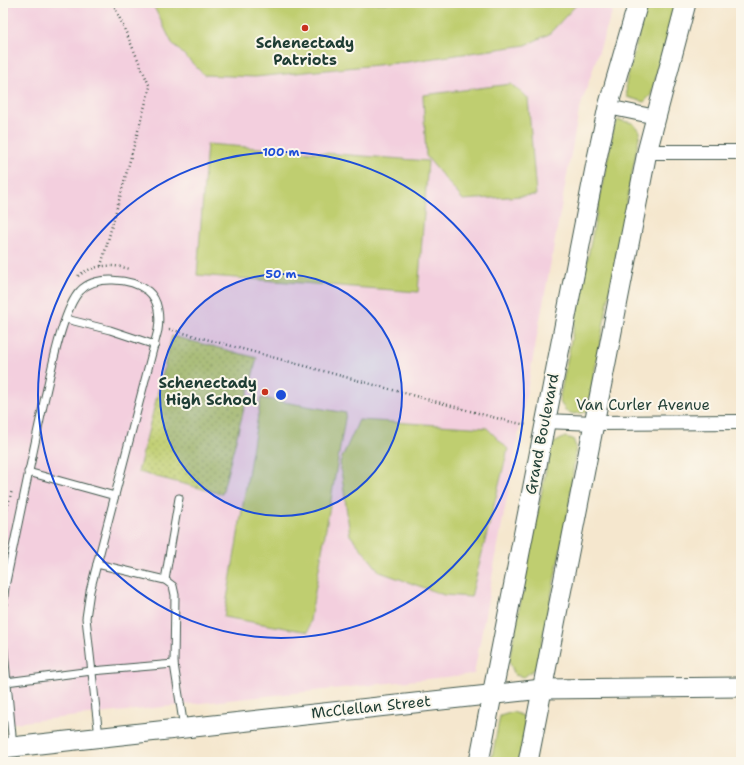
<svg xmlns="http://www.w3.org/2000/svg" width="744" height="765" viewBox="0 0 744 765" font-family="'Shantell Sans',sans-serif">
<defs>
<pattern id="park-dots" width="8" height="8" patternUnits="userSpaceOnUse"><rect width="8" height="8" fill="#bfce70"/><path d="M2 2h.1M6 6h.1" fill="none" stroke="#9ba85d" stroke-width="1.8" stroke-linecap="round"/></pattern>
</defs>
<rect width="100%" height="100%" fill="#fbf7ec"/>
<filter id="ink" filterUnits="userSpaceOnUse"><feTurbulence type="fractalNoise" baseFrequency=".025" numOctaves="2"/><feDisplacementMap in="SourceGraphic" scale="8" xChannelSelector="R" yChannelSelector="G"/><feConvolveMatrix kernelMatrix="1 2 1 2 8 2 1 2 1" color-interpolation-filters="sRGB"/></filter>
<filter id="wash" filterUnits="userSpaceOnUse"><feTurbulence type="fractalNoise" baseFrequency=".012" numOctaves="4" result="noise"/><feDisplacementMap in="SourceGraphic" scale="16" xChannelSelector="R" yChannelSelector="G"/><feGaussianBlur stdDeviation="0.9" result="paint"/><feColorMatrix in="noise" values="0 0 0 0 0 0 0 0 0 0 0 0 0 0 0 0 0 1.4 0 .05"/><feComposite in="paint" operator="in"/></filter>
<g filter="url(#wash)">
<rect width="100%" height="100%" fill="#f5e7ce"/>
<!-- built -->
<path fill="#f3cfde" d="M 3,3 L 615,3 L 579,111 L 474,674 L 3,724 Z"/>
<!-- grass -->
<g fill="#bfce70" stroke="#6f8652">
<path d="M 152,3 L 578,3 L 549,34 L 526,45 L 407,62 L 255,77 L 204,75 L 172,43 Z"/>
<path d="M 647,3 L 677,3 L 651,95 L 644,102 L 627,97 L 626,83 Z"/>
<path d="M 511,84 L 528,98 L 536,195 L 463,200 L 426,156 L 423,95 Z"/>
<path d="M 618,120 L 633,123 L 640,132 L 587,412 L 574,414 L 567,412 L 559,401 L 614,127 Z"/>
<path d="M 207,144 L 428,161 L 418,292 L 197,275 Z"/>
<path d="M 261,398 L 346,413 L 308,632 L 224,617 Z"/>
<path d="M 359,420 L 487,428 L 508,449 L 471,597 L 444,595 L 380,572 L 350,535 L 340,462 Z"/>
<path d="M 565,437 L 573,439 L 576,447 L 569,507 L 537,667 L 524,677 L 515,675 L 509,661 L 549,454 L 554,443 Z"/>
<path d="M 513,712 L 523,716 L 526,732 L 520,762 L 491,762 L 500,716 Z"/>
</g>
<!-- park -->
<path fill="url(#park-dots)" stroke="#6f8652" d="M 172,336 L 257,358 L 222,494 L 138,472 Z"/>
</g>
<g filter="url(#ink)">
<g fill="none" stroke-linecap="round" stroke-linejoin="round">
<defs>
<g id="lane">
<path d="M 66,319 L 110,330 L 155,345"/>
<path d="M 28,472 L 115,496"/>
<path d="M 97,564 L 165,580 L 173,586 L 175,595 L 174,664 L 184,728"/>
<path d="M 165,580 L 179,498"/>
<path d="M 3,604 L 5,587 C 18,524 31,460 45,397 C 51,372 63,308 80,291 C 95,275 131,278 148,291 C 159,300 160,317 158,330 L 90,591 L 86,618 L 99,737"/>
<path d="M 3,641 L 13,746"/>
<path d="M 6,682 L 92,671 L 174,664"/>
</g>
<g id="street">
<path d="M 608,107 L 656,117"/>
<path d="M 647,152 L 741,152"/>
<path d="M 545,421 L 594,423 L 741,422"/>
</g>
<g id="secondary">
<path d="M 3,748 L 542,689 L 741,687"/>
<path d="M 479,762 L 597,158 L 608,107 L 638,3"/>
<path d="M 528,762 L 647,152 L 686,3"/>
</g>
</defs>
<!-- lane casing -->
<use href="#lane" stroke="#3f564b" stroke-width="9"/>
<!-- street casing -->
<use href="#street" stroke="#3f564b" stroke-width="16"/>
<!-- secondary casing -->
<use href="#secondary" stroke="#3f564b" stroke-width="21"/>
<!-- path -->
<g stroke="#3f564b" stroke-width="2.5" stroke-dasharray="1 3" stroke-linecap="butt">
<path d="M 101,266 L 150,87 L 113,3"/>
<path d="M 78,276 C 94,264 112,264 130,269"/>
<path d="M 169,329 L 507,421 L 527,425"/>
<path d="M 3,524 L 12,490"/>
</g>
<!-- lane -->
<use href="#lane" stroke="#fff" stroke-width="7"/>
<!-- street -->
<use href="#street" stroke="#fff" stroke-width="14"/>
<!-- secondary -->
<use href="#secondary" stroke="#fff" stroke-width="19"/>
</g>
</g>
<!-- distance rings -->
<circle cx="281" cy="395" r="121" fill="#1d4ed8" fill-opacity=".12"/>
<g fill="none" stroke="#1d4ed8" stroke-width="2">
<circle cx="281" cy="395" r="121"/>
<circle cx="281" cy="395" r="243"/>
</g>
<!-- markers -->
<g fill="#c8321e" stroke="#fbf7ec" stroke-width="1.5">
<circle cx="305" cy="28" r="4"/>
<circle cx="265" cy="392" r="4"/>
</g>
<g text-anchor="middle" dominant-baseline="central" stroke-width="4" stroke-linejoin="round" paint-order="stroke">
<!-- poi labels -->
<g font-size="15" font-weight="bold" fill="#1f3d34" stroke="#fbf7ec">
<text x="305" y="43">Schenectady<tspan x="305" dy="17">Patriots</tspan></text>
<text x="257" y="383" text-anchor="end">Schenectady<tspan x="257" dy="17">High School</tspan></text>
</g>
<!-- street labels -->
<g font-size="15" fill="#1f3d34" stroke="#fbf7ec">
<text x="643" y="405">Van Curler Avenue</text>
<text transform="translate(542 434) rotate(-79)">Grand Boulevard</text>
<text transform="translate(371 707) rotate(-6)">McClellan Street</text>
</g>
</g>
<circle cx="281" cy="395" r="6" fill="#1d4ed8" stroke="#fbf7ec" stroke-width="2"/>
<g font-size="12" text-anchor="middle" font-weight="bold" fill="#1d4ed8" stroke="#fbf7ec" stroke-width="4" stroke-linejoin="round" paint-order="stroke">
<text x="281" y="156">100 m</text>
<text x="281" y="278">50 m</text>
</g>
<!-- margin -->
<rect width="744" height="765" fill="none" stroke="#fbf7ec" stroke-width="16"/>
</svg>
